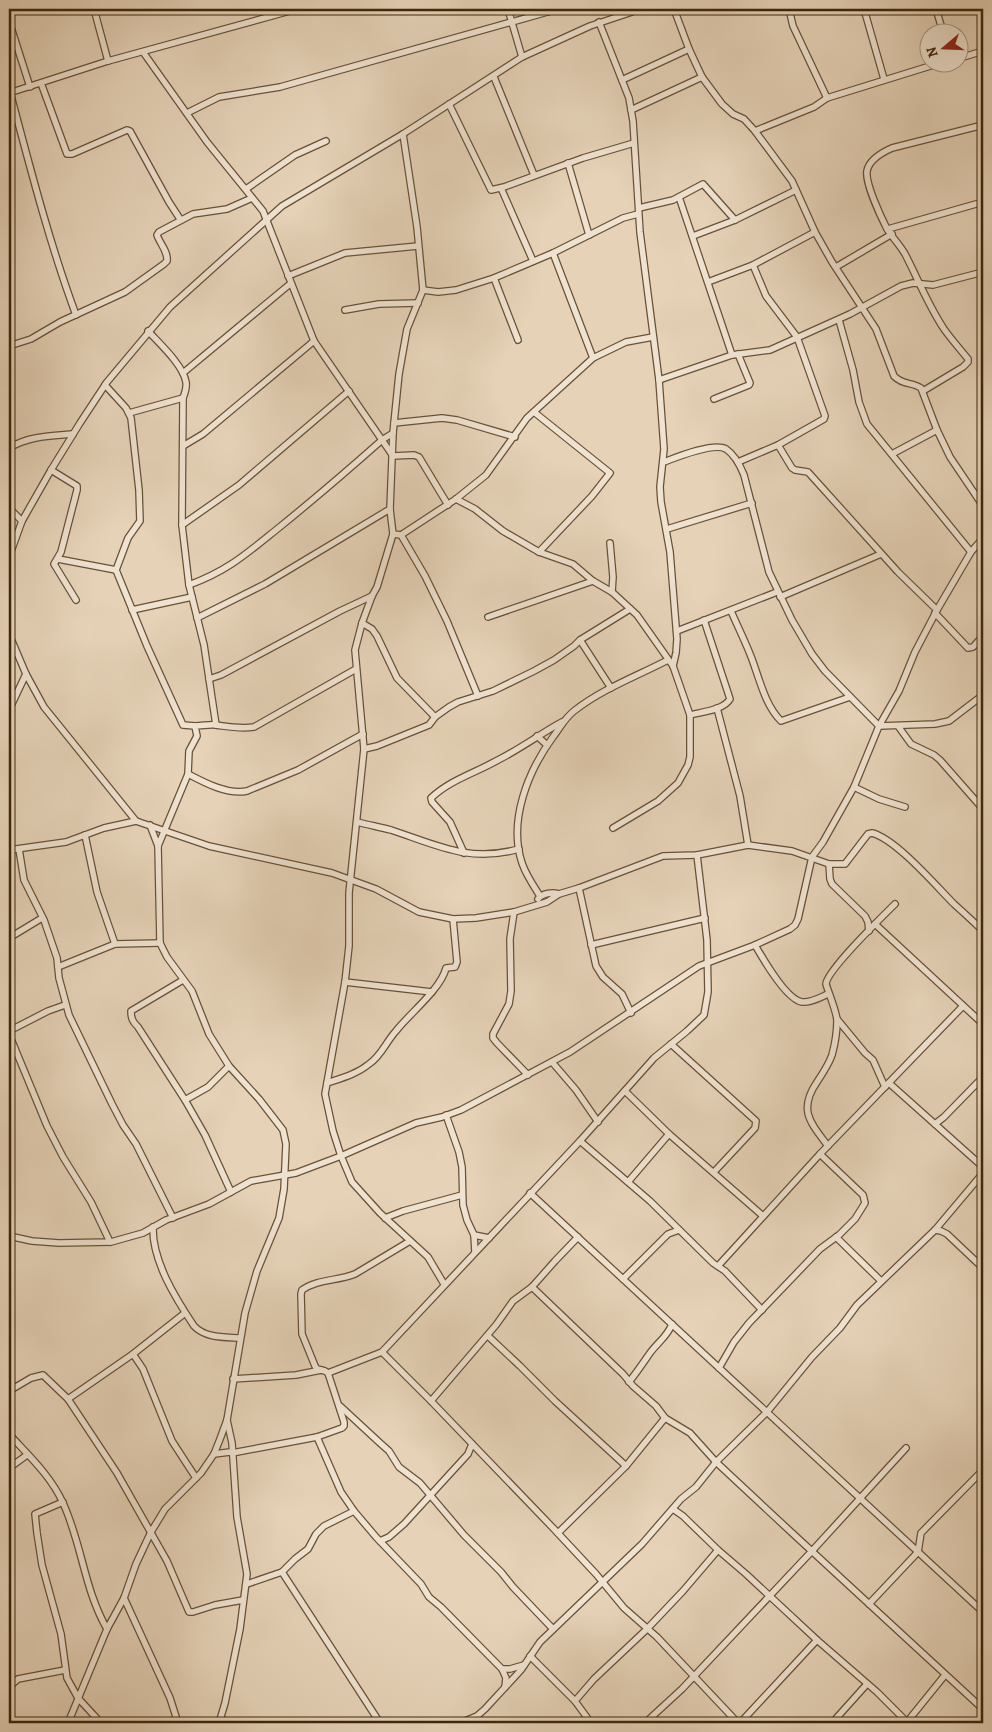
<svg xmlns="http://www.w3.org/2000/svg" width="992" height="1732" viewBox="0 0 992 1732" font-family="Alegreya,serif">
<rect width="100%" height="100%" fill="#e5d2b7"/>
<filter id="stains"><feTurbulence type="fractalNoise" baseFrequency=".004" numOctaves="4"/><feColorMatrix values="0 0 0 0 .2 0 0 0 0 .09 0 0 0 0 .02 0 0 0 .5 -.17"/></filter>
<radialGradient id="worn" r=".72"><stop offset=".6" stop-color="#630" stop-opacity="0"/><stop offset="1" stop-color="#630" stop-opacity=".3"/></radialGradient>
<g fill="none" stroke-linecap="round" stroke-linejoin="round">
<defs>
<g id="street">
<path d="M 94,9 L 108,61"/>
<path d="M 508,9 L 522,57"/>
<path d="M 674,9 L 689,49 L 702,77 L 722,104 L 733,114 L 744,119 L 755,131 L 792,181 L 815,232 L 832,262 L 876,329 L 894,376 C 902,385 912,382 921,388 L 937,430 L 950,457 L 983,506"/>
<path d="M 789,9 L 793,26 L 827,98"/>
<path d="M 864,9 L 884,79"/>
<path d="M 936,9 L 943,32"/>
<path d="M 9,21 L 30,87"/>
<path d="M 599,22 L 629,98 L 633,121 L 640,232 L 659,380 L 664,449 L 660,487 L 661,502 L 670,552 L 677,639 L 676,653 L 673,666"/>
<path d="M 143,52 L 207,142 L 263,211 L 314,341 L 393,456 L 414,455 L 419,457 L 448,505"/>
<path d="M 960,58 L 983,51"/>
<path d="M 494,77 L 534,175"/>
<path d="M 622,80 L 689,49"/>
<path d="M 41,83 L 67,154 L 72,154 L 127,130 L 130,131 L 169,202 L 180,219"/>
<path d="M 10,92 C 30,167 49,242 76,315"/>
<path d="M 9,93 L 108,61 L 297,9"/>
<path d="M 449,104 L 491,190 L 504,187 L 583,158 L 634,143"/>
<path d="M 631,110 L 702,77"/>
<path d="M 187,113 L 219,97 L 280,87 L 558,9"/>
<path d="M 755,131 L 814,107 L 827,98 L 943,62"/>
<path d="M 403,134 L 417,227 L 423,290 L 407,329 L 399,374 L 393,433 L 390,509 L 393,534 L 377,587 L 372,596 L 362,623 L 355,650 L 364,749 L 349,893 L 349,946 L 345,982 L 325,1094 L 333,1131 L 341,1156 L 352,1182 L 380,1213 L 428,1257 L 444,1284"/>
<path d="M 568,163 L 589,235"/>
<path d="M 501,188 L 533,261"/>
<path d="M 246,189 L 295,155 L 326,141"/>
<path d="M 679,197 L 732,355"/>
<path d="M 639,208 L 673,200 L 703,184 L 735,220"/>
<path d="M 888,229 L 983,202"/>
<path d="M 693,236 L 735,220 L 796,190"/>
<path d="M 553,253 L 593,358"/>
<path d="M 836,267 L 892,234"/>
<path d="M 288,276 L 345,253 L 418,246"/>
<path d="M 494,278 L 518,340"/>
<path d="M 708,282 L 753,265 L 815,232"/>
<path d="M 423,290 L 438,292 L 456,290 L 494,278 L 553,253 L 623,218 L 638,214"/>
<path d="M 345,310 L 379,304 L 418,303"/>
<path d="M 839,320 L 853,370 L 859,402 L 867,424 L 971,552"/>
<path d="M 148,331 C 160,344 183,365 186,382 C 187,388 185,393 183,398 L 182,525 L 189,585 L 204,645 L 216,725"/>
<path d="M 9,346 L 31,339 L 60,322 L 125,292 L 164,264 L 167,261 C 168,251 160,244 157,235 L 159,232 L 193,214 L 227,209 L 252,198"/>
<path d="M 183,373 L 290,284"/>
<path d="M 659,380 L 732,355 L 770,350 L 850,314 L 901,286 L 913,283 L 933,285 L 983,272"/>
<path d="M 105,385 L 126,408 L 131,418 L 139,490 L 140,521 L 128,538 L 116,570 L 147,646 L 183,725 L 195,726"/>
<path d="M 923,391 L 963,367 L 968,362 L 968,359 C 960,349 951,339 944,329 C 928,305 918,279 905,254 C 900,245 892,237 887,229 C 881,217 865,183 867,171 C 869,160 883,152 892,148 L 983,125"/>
<path d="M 714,399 L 749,385 L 750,383 L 738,354"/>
<path d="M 534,412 L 610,473 L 592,496 L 539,552"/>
<path d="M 129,413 L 183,398"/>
<path d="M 394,423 L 442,418 L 457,420 L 515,437"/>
<path d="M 778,445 L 792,468 L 795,470 L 808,472 L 898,572 L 937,610"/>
<path d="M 183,446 L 203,434 L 314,341"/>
<path d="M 9,448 C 29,436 50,436 73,434"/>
<path d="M 892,454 L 937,430"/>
<path d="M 664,462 C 677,457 714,442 726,449 C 735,455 740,465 744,475 L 769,572 L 792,620 L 812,654 L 825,671 L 879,726 L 935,724 L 949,721 L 983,695"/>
<path d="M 738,462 L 778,445 L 824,419 L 825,416 L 797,337 L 766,296 L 753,265"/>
<path d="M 51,470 L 77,486 L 77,490 L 61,552 L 54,564 L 76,600"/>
<path d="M 456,499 L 475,509 L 503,531 L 539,552 L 573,564 L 593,581 L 612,592 L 637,615 L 673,666 L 690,715 L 690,757 L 688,765 L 678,783 L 658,801 L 613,828"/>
<path d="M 9,508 L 22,521"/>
<path d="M 182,525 L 239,485 L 349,391"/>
<path d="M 667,529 L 752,503"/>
<path d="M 393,534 L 401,535 L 456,499 L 486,475 L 527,418 L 593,358 L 626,342 L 653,337"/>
<path d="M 401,535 L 425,576 L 447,621 L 478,696"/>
<path d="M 610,543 L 613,577 L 612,592"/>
<path d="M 9,557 L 22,521 L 51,470 L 80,423 L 107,382 L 170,307 L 282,206 L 403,134 L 522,57 L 590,26 L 632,12 L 635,9"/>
<path d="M 58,559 L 116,570"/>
<path d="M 189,585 C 227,571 245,555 276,530 C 312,501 347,471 382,440 L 393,433"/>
<path d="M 780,597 L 881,554"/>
<path d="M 132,610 L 192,597"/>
<path d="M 731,611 C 737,625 744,639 750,654 C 759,676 764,704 781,721 L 850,697"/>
<path d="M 935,613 L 968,648 L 973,647 L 983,636"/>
<path d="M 488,617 L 593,581"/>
<path d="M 197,618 L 265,584 L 390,509"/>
<path d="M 362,623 L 372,629 L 377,636 L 397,678 L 435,717"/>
<path d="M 677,631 L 777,592"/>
<path d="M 9,634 L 26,674 L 44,707 L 136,821"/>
<path d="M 580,640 L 611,688"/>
<path d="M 209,679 L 221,675 L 340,611 L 372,596"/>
<path d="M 717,708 L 740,796 L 748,845"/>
<path d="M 9,710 L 26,674"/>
<path d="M 690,715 C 701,712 724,710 730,699 L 704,620"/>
<path d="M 898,726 L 911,744 L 934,755 L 940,760 L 983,809"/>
<path d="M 537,736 L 547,745"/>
<path d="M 364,749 L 377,746 L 429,725 L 435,717 L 449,707 L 458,702 L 493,691 L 534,671 L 554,660 L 574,646 L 580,640 L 630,609"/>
<path d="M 188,774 C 205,783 228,795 247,791 L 298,770 L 363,734"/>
<path d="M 854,787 L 879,799 L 905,807"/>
<path d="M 357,822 C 368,825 380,827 391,830 C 437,845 469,863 519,849"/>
<path d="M 150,825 L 158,846"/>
<path d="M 85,835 L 97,892 L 115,944"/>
<path d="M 19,849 L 24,880 L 44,920 L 57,958 L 59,978 L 69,1015 L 112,1104 L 123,1125 L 136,1144 L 173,1218"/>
<path d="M 9,850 L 66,842 L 104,828 L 136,821 L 209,846 L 332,873 L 376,889 L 419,912 L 453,919 L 476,918 L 514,912 L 547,902 L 559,894 L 579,888 L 663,856 L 697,855 L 748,845 L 792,851 L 829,864 L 845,864 L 868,834 L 872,833 C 896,839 936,886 954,904 C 964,913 974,922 983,931"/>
<path d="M 464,853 L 450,822 L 432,802 L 431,798 C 450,780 475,773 498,760 C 520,749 540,734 562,722"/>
<path d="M 829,864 L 830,879 L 832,884 L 865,916 L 868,922 L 869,931"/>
<path d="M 579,888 L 596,966 L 603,977 L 622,994 L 631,1013"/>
<path d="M 540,896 C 533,885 526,875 522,863 C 508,821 528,771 553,737 C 560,728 564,719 574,711 C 602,689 637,676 668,660"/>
<path d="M 538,899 C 542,893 553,892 559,894"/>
<path d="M 514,912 L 510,939 L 511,991 L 509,1004 L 493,1034 L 493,1038 L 497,1043 L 528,1075"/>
<path d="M 875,924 L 983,1024"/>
<path d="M 9,938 L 42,918"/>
<path d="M 591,945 L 705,918"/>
<path d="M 755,945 C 763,959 787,1000 802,1002 C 811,1003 821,997 828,994"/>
<path d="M 58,967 L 115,944 L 160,943"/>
<path d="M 183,980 L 131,1011 C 131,1019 133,1022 138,1027 L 185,1100 L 205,1135 L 231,1192"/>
<path d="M 345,982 L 432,992"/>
<path d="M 837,1019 L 865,1053 L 873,1060 L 885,1087"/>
<path d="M 9,1031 L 48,1011 L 65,1005"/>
<path d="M 9,1034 L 47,1126 L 63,1157 L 91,1202 L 110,1242"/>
<path d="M 671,1044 L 756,1121 L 755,1128 L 714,1172"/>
<path d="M 552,1062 L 576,1090 L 598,1122"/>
<path d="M 327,1083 C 342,1078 357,1074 369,1064 C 381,1056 386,1042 396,1031 C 409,1014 441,989 446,968 L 455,967 L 457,962 L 453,919"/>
<path d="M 889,1083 L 983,1167"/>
<path d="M 625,1091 L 669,1134 L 763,1216"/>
<path d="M 185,1100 L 208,1087 L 229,1066"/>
<path d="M 446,1115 L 459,1152 L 462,1167 L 463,1205 L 467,1220 L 474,1235 L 475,1252"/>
<path d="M 935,1124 L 944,1117 L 983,1077"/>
<path d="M 580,1141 L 650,1201 L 713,1263 L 725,1271 L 762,1310"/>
<path d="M 828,1146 C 810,1122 798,1110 817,1082 C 823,1073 829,1064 832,1055 C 835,1044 837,1031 837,1020 C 836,1010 829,994 826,984 C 827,970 882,917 895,904"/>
<path d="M 628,1182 L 669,1134"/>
<path d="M 530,1193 L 983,1612"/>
<path d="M 385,1218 L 403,1211 L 462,1195"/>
<path d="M 153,1227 C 152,1261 176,1299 194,1326 C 205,1338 224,1337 240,1338"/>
<path d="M 935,1230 L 941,1231 L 947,1234 L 983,1268"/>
<path d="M 474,1235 L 489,1238"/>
<path d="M 9,1236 L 32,1241 L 59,1243 L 111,1242 L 143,1233 L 166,1220 L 209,1204 L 251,1181 L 296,1173 L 341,1156 L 416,1123 L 442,1117 L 461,1110 L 570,1052 L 699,966 L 755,945 L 790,929 L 795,925 L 798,919 L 812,857 L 823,842 L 854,787 L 879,726 L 899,691 L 915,652 L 937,610 L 971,552 L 983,538"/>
<path d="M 836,1237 L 881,1281"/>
<path d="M 718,1266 L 820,1154 L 963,1006"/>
<path d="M 623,1279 L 668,1234 L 679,1230"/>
<path d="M 532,1287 L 623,1374 L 633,1386 L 656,1406 L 665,1418 L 690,1433 L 716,1462 L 790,1531 L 983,1709"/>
<path d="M 488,1336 L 520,1366 L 555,1401 L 626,1466"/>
<path d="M 382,1352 L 431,1401 L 554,1529 L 596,1574 L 624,1608 L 657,1637 L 738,1723"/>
<path d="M 133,1354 L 143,1369 L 172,1441 L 196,1478"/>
<path d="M 719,1368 L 734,1342 L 749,1323 L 820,1249 L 839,1235 L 855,1219 L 865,1203 L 863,1195 L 820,1154"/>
<path d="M 328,1373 L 325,1371 L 317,1369 L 315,1366 L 302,1334 L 301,1294 L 302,1290 C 317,1279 338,1281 355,1274 L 410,1241"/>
<path d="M 233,1379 L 296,1375 L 321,1370"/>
<path d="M 629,1382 C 637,1372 643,1363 650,1353 C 657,1343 668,1336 672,1324"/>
<path d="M 9,1391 L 31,1378 L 43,1375 L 68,1399 L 117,1473 L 167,1561 L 189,1612 L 193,1612 L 215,1605 L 243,1600"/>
<path d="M 68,1399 L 133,1354 L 185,1313"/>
<path d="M 431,1401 L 496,1325 L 513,1301 L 532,1287 L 555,1261 L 578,1237"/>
<path d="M 340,1406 L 380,1443 L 389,1451 L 399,1467 L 420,1483 L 464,1535 L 501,1572 L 513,1587 L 553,1629"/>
<path d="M 9,1434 C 28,1455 51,1476 63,1503 C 82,1544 84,1589 107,1629"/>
<path d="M 317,1437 L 341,1492 L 354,1511 L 376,1537 L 421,1584 L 429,1597 L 441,1607 L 502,1669 L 510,1669 L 524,1665"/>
<path d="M 214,1454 L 230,1452 L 232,1453 L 317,1437 L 342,1428 L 344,1426 L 344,1422 L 328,1373 L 382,1352 L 580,1141 L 654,1058 L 687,1031 L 704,1015 L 708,992 L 707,940 L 697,855"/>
<path d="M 9,1468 L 27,1455"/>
<path d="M 63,1502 L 35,1514 L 37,1533 L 42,1565 L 61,1634 L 67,1678 L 78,1698 L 101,1723"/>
<path d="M 673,1509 L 683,1516 L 718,1550 L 746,1574 L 817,1640 L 877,1692 L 908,1723"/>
<path d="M 558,1533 L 626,1466 L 665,1418"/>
<path d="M 380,1541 L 389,1537 L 404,1524 L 468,1454 L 472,1444"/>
<path d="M 282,1572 L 380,1723"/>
<path d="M 247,1584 L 282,1572 L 295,1559 L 308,1549 L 316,1534 L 324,1526 L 354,1511"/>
<path d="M 124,1598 L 170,1698 L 178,1723"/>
<path d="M 869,1604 L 918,1552 L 921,1533 L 983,1470"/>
<path d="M 530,1656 L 575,1701"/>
<path d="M 502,1669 L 506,1678 L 505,1687"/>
<path d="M 9,1687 L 18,1679 L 65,1670"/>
<path d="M 907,1722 L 945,1675"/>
<path d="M 68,1723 L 107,1629 L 124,1598 L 136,1564 L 151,1532 L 165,1509 L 201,1473 L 214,1454 L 220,1439 L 227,1420 L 245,1313 L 257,1271 L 279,1218 L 284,1189 L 286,1144 L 283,1130 L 259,1099 L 229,1066 L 209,1034 L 192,991 L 167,957 L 160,943 L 158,846 L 188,774 L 189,751 L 197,736 L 195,726 C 202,726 210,724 216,725 C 231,727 240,729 254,727 L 356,669"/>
<path d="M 219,1723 L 225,1703 L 240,1629 L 247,1574 L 237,1517 L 232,1443 L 227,1420"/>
<path d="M 362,1723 L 377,1720"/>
<path d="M 460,1723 L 477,1716 L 485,1709 L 521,1670 L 540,1642 L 642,1544 L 681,1499 L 696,1487 L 716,1462 L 767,1412 L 812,1357 L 840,1328 L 857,1305 L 935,1230 L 983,1173"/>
<path d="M 591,1723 L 575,1701 L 594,1679 L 647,1629 L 683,1591 L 718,1550"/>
<path d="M 645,1723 L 682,1689 L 812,1551 L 906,1448"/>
<path d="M 740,1723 L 817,1640"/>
<path d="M 832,1723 L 867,1684"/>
</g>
</defs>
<!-- street casing -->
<use href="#street" stroke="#685137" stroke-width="8"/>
<!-- street -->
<use href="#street" stroke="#eee2d0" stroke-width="5.5"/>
</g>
<!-- margin -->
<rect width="992" height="1732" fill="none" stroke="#e5d2b7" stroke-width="30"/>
<rect x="10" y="10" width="972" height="1712" fill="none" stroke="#3e260c" stroke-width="2.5"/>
<rect x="15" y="15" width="962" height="1702" fill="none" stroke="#3e260c"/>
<!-- north arrow -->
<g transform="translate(944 48) rotate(251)"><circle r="24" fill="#eee2d0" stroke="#a89782"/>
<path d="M0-4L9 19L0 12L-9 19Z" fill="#8f2418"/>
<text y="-8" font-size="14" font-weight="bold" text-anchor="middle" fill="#3e260c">N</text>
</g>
<rect width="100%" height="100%" filter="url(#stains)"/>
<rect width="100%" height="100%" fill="url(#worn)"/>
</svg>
